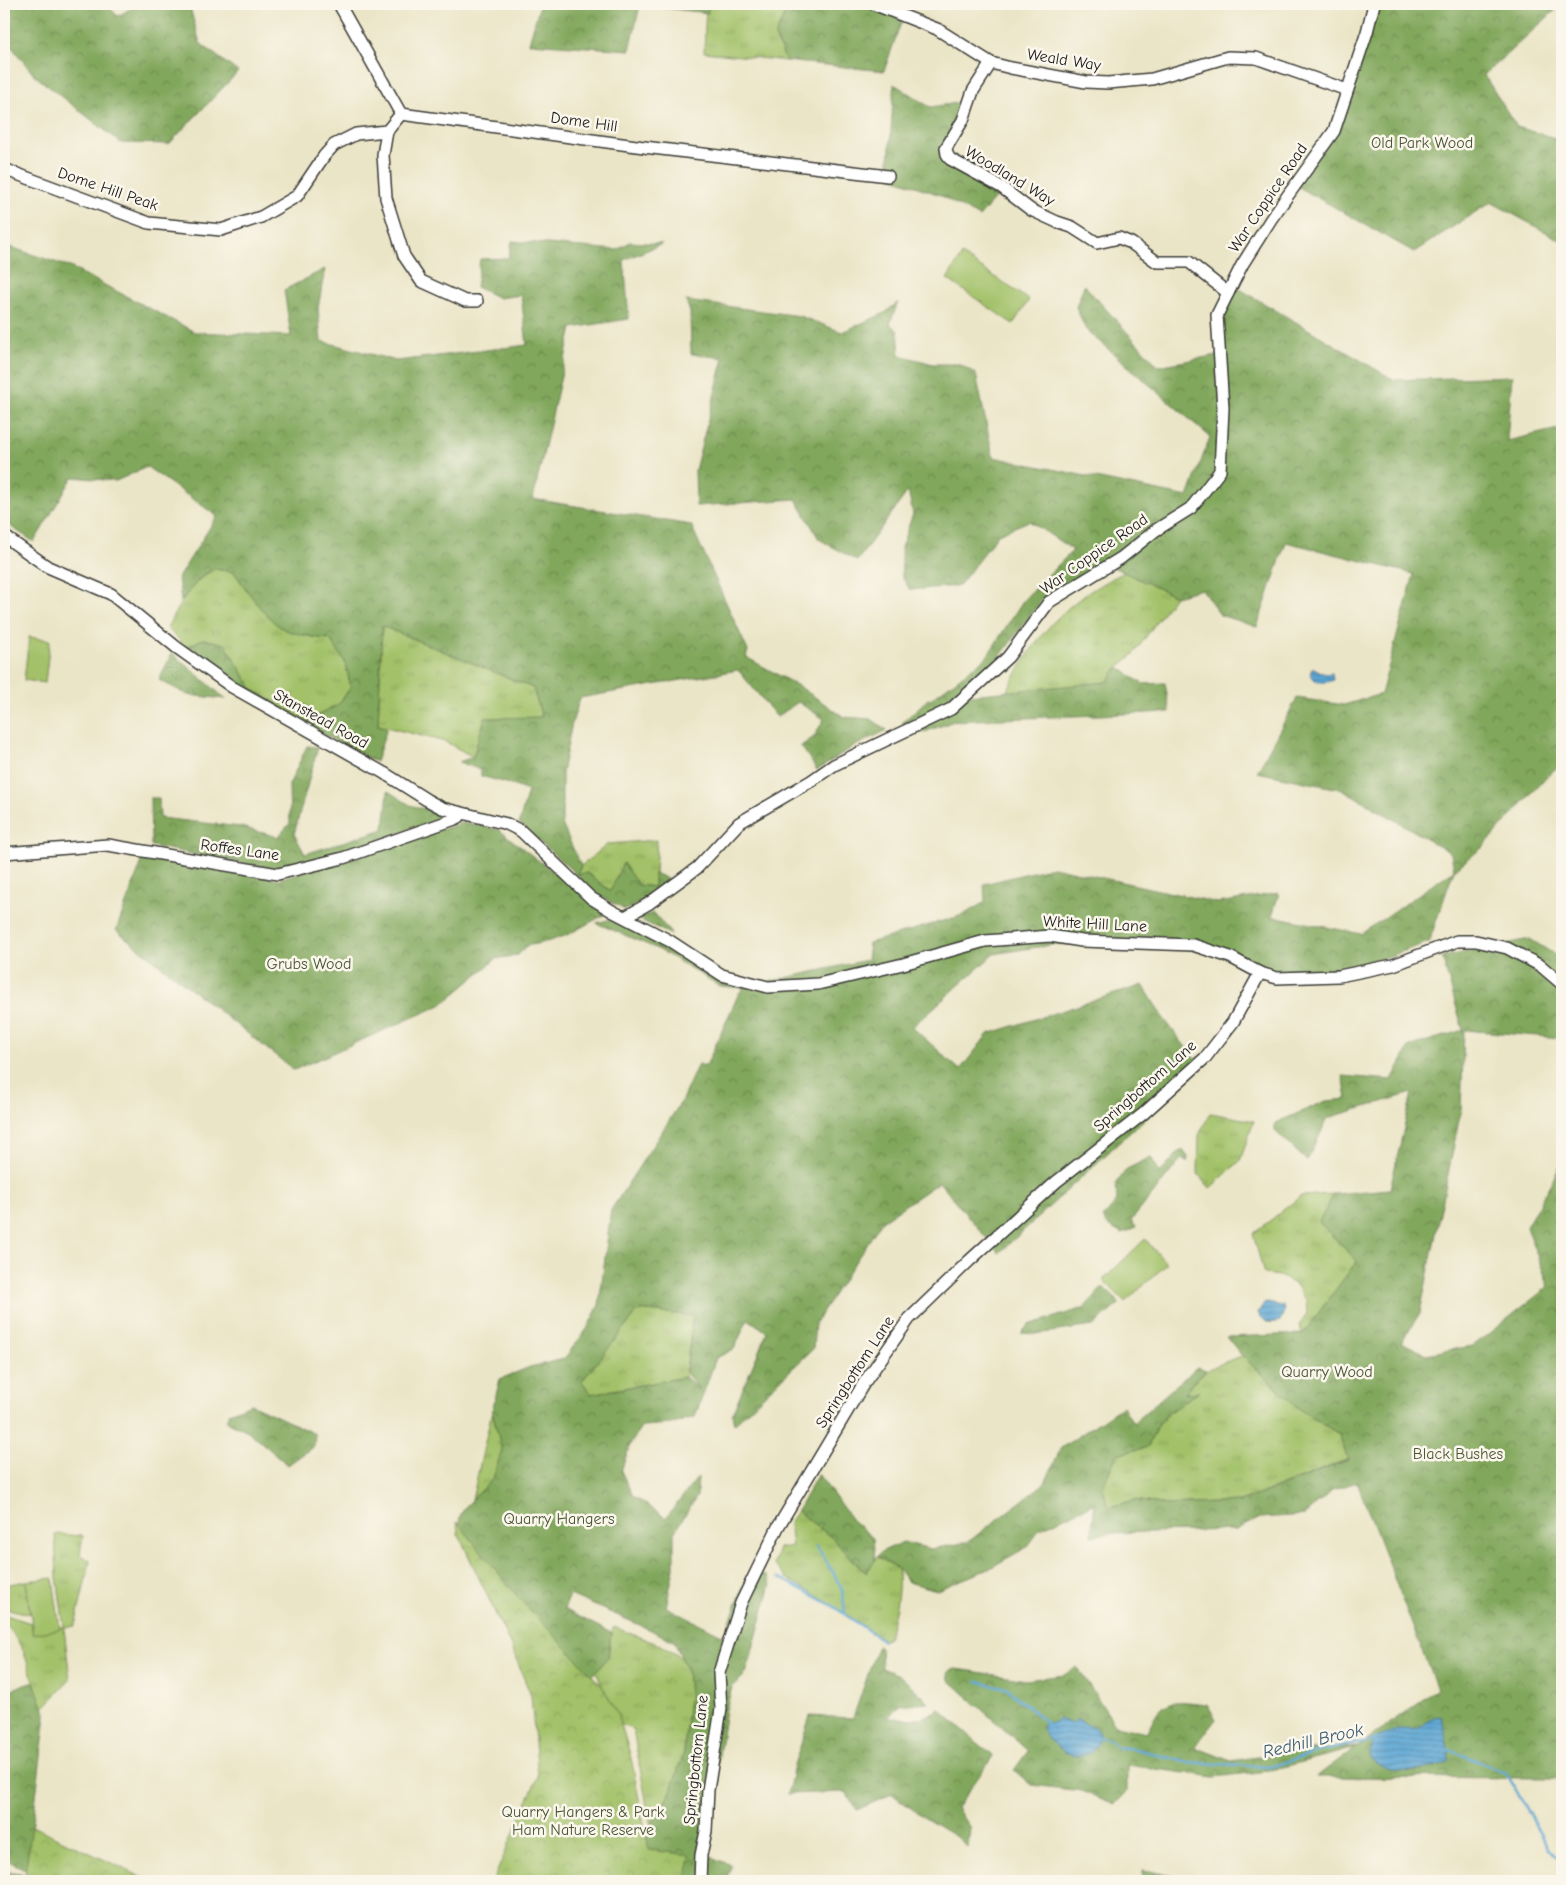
<svg xmlns="http://www.w3.org/2000/svg" width="1566" height="1885" viewBox="0 0 1566 1885" font-family="'Comic Neue',sans-serif">
<defs>
<pattern id="grass-tufts" width="24" height="20" patternUnits="userSpaceOnUse" patternTransform="scale(1.25)"><rect width="24" height="20" fill="#a2c168"/><path d="M3 7l-1-3M5 7V3M7 7l1-3M15 17l-1-3M17 17v-4M19 17l1-3" fill="none" stroke="#8ba55a"/></pattern>
<pattern id="forest-crowns" width="20" height="18" patternUnits="userSpaceOnUse" patternTransform="scale(1.25)"><rect width="20" height="18" fill="#81a75c"/><path d="M2 6a3 3 0 1 1 6 0M12 15a3 3 0 1 1 6 0" fill="none" stroke="#69874b"/></pattern>
<pattern id="park-crowns" width="20" height="18" patternUnits="userSpaceOnUse" patternTransform="scale(1.25)"><rect width="20" height="18" fill="#a2c168"/><path d="M2 6a3 3 0 1 1 6 0M12 15a3 3 0 1 1 6 0" fill="none" stroke="#8ba55a"/></pattern>
<pattern id="water-rules" width="6" height="5" patternUnits="userSpaceOnUse" patternTransform="scale(1.25)"><rect width="6" height="5" fill="#5ca6d4"/><path d="M0 2.5h6" fill="none" stroke="#4b86ab"/></pattern>
</defs>
<rect width="100%" height="100%" fill="#fbf7ec"/>
<filter id="ink" filterUnits="userSpaceOnUse"><feTurbulence type="fractalNoise" baseFrequency=".02" numOctaves="2"/><feDisplacementMap in="SourceGraphic" scale="10" xChannelSelector="R" yChannelSelector="G"/><feConvolveMatrix kernelMatrix="1 2 1 2 8 2 1 2 1" color-interpolation-filters="sRGB"/></filter>
<filter id="wash" filterUnits="userSpaceOnUse"><feTurbulence type="fractalNoise" baseFrequency=".0096" numOctaves="4" result="noise"/><feDisplacementMap in="SourceGraphic" scale="20" xChannelSelector="R" yChannelSelector="G"/><feGaussianBlur stdDeviation="1.12" result="paint"/><feColorMatrix in="noise" values="0 0 0 0 0 0 0 0 0 0 0 0 0 0 0 0 0 1.4 0 .05"/><feComposite in="paint" operator="in"/></filter>
<g filter="url(#wash)">
<rect width="100%" height="100%" fill="#ebe5c7"/>
<!-- grass -->
<g fill="url(#grass-tufts)" stroke="#5f6e42">
<path d="M 706,4 L 789,4 L 775,36 L 786,61 L 704,52 Z"/>
<path d="M 214,569 L 234,572 L 251,596 L 311,637 L 330,639 L 345,662 L 351,687 L 338,705 L 307,721 L 253,690 L 225,644 L 203,639 L 186,647 L 167,628 C 179,604 191,582 214,569 Z"/>
<path d="M 1125,572 L 1175,596 L 1133,655 L 1118,667 L 1108,682 L 1006,692 C 1017,673 1028,652 1042,635 C 1065,607 1092,587 1125,572 Z"/>
<path d="M 382,626 L 533,688 L 542,718 L 485,718 L 473,757 L 446,742 L 378,725 Z"/>
<path d="M 657,840 L 654,887 L 638,885 L 623,864 L 611,891 L 587,873 L 577,875 L 581,866 L 608,844 Z"/>
<path d="M 1210,1113 L 1254,1121 L 1240,1161 L 1210,1188 L 1198,1174 L 1199,1135 Z"/>
<path d="M 1334,1194 L 1319,1222 L 1357,1261 L 1303,1334 L 1299,1325 L 1307,1313 L 1306,1301 L 1297,1286 L 1280,1276 L 1264,1274 L 1253,1234 L 1301,1196 Z"/>
<path d="M 638,1310 L 693,1316 L 685,1377 L 591,1394 L 582,1381 Z"/>
<path d="M 1242,1356 L 1302,1411 L 1339,1434 L 1348,1459 L 1240,1502 L 1168,1505 L 1134,1500 L 1107,1508 L 1103,1486 L 1117,1454 L 1148,1447 C 1159,1417 1171,1409 1197,1393 L 1185,1395 C 1201,1368 1215,1366 1242,1356 Z"/>
<path d="M 492,1411 L 502,1450 L 493,1479 L 472,1500 Z"/>
<path d="M 797,1511 L 831,1537 L 866,1573 L 877,1556 L 898,1569 C 900,1594 895,1615 888,1639 L 884,1640 L 829,1603 L 786,1578 L 774,1564 L 779,1548 L 792,1546 L 789,1523 Z"/>
<path d="M 55,1534 L 83,1536 L 80,1554 L 90,1561 L 75,1626 L 64,1628 L 70,1680 L 43,1708 L 23,1650 L 5,1621 L 6,1615 L 31,1623 L 33,1634 L 64,1627 L 57,1577 Z"/>
<path d="M 26,1581 L 30,1614 L 4,1608 L 4,1585 Z"/>
<path d="M 614,1627 L 660,1645 L 682,1658 L 687,1670 L 689,1696 L 684,1752 L 671,1791 L 651,1827 L 633,1730 L 613,1720 L 611,1709 L 596,1671 L 608,1657 L 611,1633 Z"/>
</g>
<!-- forest -->
<g fill="url(#forest-crowns)" stroke="#4e623c" fill-rule="evenodd">
<path d="M 4,4 L 105,4 L 118,16 L 138,4 L 189,4 L 200,43 L 238,72 L 169,144 L 121,143 L 34,75 L 4,37 Z"/>
<path d="M 540,4 L 708,4 L 708,13 L 640,5 L 630,50 L 529,43 Z"/>
<path d="M 789,4 L 872,4 L 902,20 L 884,71 L 786,61 L 775,36 Z"/>
<path d="M 1378,4 L 1562,4 L 1484,75 L 1517,127 L 1562,140 L 1562,241 L 1491,202 L 1414,252 L 1295,185 L 1334,131 Z"/>
<path d="M 894,84 L 930,107 L 964,102 L 960,118 L 942,148 L 940,158 L 997,196 L 979,217 L 940,195 L 888,176 Z"/>
<path d="M 512,241 L 617,250 L 630,242 L 662,244 L 624,260 L 629,319 L 572,328 L 533,499 L 691,525 L 748,651 L 746,657 L 800,687 L 844,717 L 871,719 L 887,730 L 851,748 L 817,770 L 801,746 L 814,737 L 824,719 L 798,702 L 777,717 L 738,670 L 580,698 L 572,723 L 562,773 L 562,824 L 581,866 L 577,874 L 587,873 L 610,891 L 623,863 L 638,885 L 654,887 L 654,873 L 670,880 L 633,907 L 625,910 L 590,890 L 577,875 L 519,823 L 528,791 L 506,783 L 481,776 L 481,770 L 459,762 L 473,757 L 485,718 L 542,717 L 533,688 L 382,626 L 378,725 L 387,728 L 376,762 L 243,692 L 186,647 L 203,639 L 225,644 L 253,690 L 307,721 L 338,705 L 351,687 L 345,662 L 330,639 C 317,638 290,634 280,627 C 264,616 245,588 234,572 L 214,569 L 202,576 L 181,601 L 178,578 L 217,516 L 147,467 L 116,481 L 73,477 L 34,542 L 4,522 L 4,245 L 70,267 L 195,332 L 291,336 L 284,290 L 325,269 L 318,308 L 321,341 L 397,361 L 527,345 L 521,295 L 499,298 L 476,287 L 480,259 L 508,258 Z"/>
<path d="M 1084,285 L 1158,366 L 1218,355 L 1217,315 L 1233,285 L 1394,380 L 1512,376 L 1507,441 L 1562,428 L 1562,763 L 1546,777 L 1483,847 L 1454,870 L 1429,942 L 1348,971 L 1280,973 L 1205,951 L 1180,948 L 1056,944 L 994,954 L 912,1027 L 960,1070 L 988,1034 L 1143,985 L 1162,1016 L 1194,1058 L 1212,1057 L 999,1253 L 939,1182 L 882,1221 L 815,1323 L 813,1349 L 734,1424 L 732,1414 L 767,1332 L 748,1319 L 734,1349 L 716,1358 L 695,1417 L 671,1424 L 642,1426 L 630,1445 L 621,1471 L 633,1496 L 666,1518 L 698,1477 L 697,1496 L 674,1533 L 674,1568 L 666,1607 L 724,1636 L 749,1573 L 767,1576 L 771,1584 L 746,1674 L 732,1687 L 726,1709 L 704,1854 L 731,1865 L 726,1881 L 626,1881 L 634,1840 L 651,1827 L 671,1791 L 684,1752 L 689,1696 L 687,1670 L 674,1641 L 642,1626 L 570,1595 L 564,1609 L 611,1633 L 608,1657 L 582,1688 L 511,1646 L 458,1533 L 460,1516 L 465,1507 L 493,1479 L 502,1450 L 492,1411 L 500,1379 L 530,1367 L 564,1359 L 587,1329 L 599,1305 L 611,1210 L 681,1102 L 698,1064 L 706,1066 L 739,993 L 744,988 L 720,986 L 660,950 L 596,923 L 612,919 L 628,926 L 668,945 L 690,961 L 720,979 L 745,987 L 867,960 L 869,943 L 963,915 L 985,902 L 984,884 L 1053,867 L 1218,903 L 1279,893 L 1272,916 L 1361,934 L 1454,870 L 1451,853 L 1344,790 L 1257,772 L 1297,698 L 1344,705 L 1381,694 L 1414,574 L 1286,542 L 1257,627 L 1220,615 L 1202,589 L 1175,596 L 1102,562 L 1044,597 L 1001,655 L 958,696 L 1107,682 L 1118,667 L 1143,684 L 1165,683 L 1170,712 L 954,721 L 922,733 L 902,723 L 928,699 L 932,698 L 986,658 L 1024,599 L 1073,550 L 1029,521 L 998,534 L 959,586 L 910,590 L 902,577 L 901,547 L 913,514 L 908,491 L 857,561 L 819,539 L 796,499 L 696,506 L 695,470 L 724,358 L 691,354 L 690,312 L 686,301 L 800,316 L 842,332 L 885,313 L 898,302 L 890,324 L 898,331 L 900,355 L 933,364 L 960,364 L 976,374 L 993,457 L 1188,497 L 1210,437 L 1086,330 L 1076,307 ZM 639,1310 L 693,1316 L 686,1373 L 699,1389 L 685,1377 L 591,1394 L 582,1381 Z"/>
<path d="M 172,653 L 226,699 L 188,695 L 159,680 Z"/>
<path d="M 307,746 L 318,747 L 294,834 L 305,854 L 384,829 L 388,791 L 410,805 L 438,813 L 437,820 L 341,855 L 280,870 L 151,846 L 150,798 L 159,798 L 160,818 L 241,827 L 278,837 L 290,823 L 289,785 Z"/>
<path d="M 464,822 L 499,830 L 599,907 L 604,915 L 567,935 L 550,941 L 526,946 L 518,955 L 496,959 L 441,1005 L 294,1070 L 116,930 L 144,856 L 278,879 L 391,847 Z"/>
<path d="M 654,913 L 672,935 L 636,918 Z"/>
<path d="M 1530,939 L 1562,959 L 1562,1038 L 1464,1030 L 1461,1110 L 1420,1313 L 1401,1342 L 1426,1354 L 1473,1346 L 1549,1286 L 1526,1227 L 1562,1163 L 1562,1778 L 1316,1777 L 1355,1748 L 1268,1771 L 1214,1777 L 1127,1765 L 1127,1792 L 1115,1804 L 1082,1791 L 1031,1785 L 1014,1770 L 1028,1751 L 949,1680 L 948,1672 L 955,1669 L 971,1671 L 1026,1680 L 1064,1675 L 1077,1667 L 1116,1726 L 1146,1733 C 1164,1697 1169,1700 1207,1704 L 1216,1719 L 1195,1747 L 1231,1761 L 1296,1751 L 1357,1747 L 1437,1689 L 1357,1482 L 1332,1490 L 1305,1515 L 1259,1518 L 1236,1530 L 1107,1533 L 1091,1536 L 1095,1503 L 1039,1529 L 1029,1546 L 988,1569 L 937,1590 L 908,1582 L 898,1569 L 877,1556 L 883,1551 L 903,1542 L 931,1549 L 968,1542 L 1045,1483 L 1061,1448 L 1123,1406 L 1133,1423 L 1197,1367 L 1206,1370 L 1193,1382 L 1185,1394 L 1199,1392 C 1172,1409 1159,1416 1148,1447 L 1117,1454 L 1103,1486 L 1108,1508 L 1134,1500 L 1168,1505 L 1240,1502 L 1348,1460 L 1339,1434 L 1302,1411 L 1242,1356 L 1227,1337 L 1303,1334 L 1357,1261 L 1319,1222 L 1334,1194 L 1390,1189 L 1412,1093 L 1328,1118 L 1307,1161 L 1275,1131 L 1275,1123 L 1326,1101 L 1347,1099 L 1343,1076 L 1392,1080 L 1409,1047 L 1463,1030 L 1442,957 Z"/>
<path d="M 1182,1149 L 1188,1157 L 1187,1162 L 1181,1159 L 1131,1221 L 1136,1227 L 1122,1234 L 1108,1226 L 1103,1218 L 1117,1201 L 1116,1183 L 1127,1169 L 1151,1157 L 1160,1173 Z"/>
<path d="M 1103,1287 L 1120,1303 L 1093,1326 L 1036,1334 L 1021,1333 L 1029,1325 L 1084,1308 Z"/>
<path d="M 251,1404 L 315,1434 L 314,1446 L 288,1465 L 248,1431 L 226,1421 L 229,1413 Z"/>
<path d="M 818,1474 L 852,1520 L 873,1538 L 875,1561 L 866,1573 L 831,1537 L 797,1511 Z"/>
<path d="M 878,1645 L 881,1648 L 882,1668 L 899,1675 L 929,1702 L 899,1705 L 888,1718 L 921,1719 L 939,1709 L 993,1756 L 957,1808 L 970,1829 L 968,1848 L 958,1838 L 923,1817 L 892,1794 L 857,1810 L 846,1792 L 788,1794 L 793,1769 L 810,1716 L 853,1718 Z"/>
<path d="M 34,1682 L 46,1715 L 27,1870 L 4,1859 L 6,1691 Z"/>
<path d="M 1143,1870 L 1199,1881 L 1143,1881 Z"/>
<path d="M 4,1871 L 22,1873 L 19,1881 L 4,1881 Z"/>
</g>
<!-- park -->
<g fill="url(#park-crowns)" stroke="#5f6e42">
<path d="M 457,1522 L 517,1596 L 602,1686 L 618,1714 L 631,1758 L 649,1850 L 690,1855 L 687,1881 L 493,1881 L 538,1776 L 531,1696 L 511,1646 L 458,1533 Z"/>
<path d="M 32,1826 L 150,1881 L 24,1881 Z"/>
</g>
<!-- pitch -->
<g fill="#a2c168" stroke="#5f6e42">
<path d="M 962,255 L 1029,300 L 1013,324 L 947,279 Z"/>
<path d="M 29,637 L 50,640 L 45,683 L 24,680 Z"/>
<path d="M 1145,1239 L 1167,1264 L 1125,1302 L 1103,1280 Z"/>
<path d="M 53,1578 L 60,1629 L 33,1634 L 26,1581 Z"/>
</g>
<!-- water -->
<g fill="url(#water-rules)" stroke="#3c6178">
<path d="M 1314,668 L 1325,674 L 1332,673 L 1333,680 C 1323,685 1310,682 1311,670 Z"/>
<path d="M 1266,1303 L 1283,1306 L 1285,1309 L 1280,1321 C 1270,1324 1261,1323 1258,1312 L 1263,1305 Z"/>
<path d="M 1438,1715 L 1441,1716 L 1447,1743 L 1449,1761 C 1426,1772 1391,1778 1370,1759 L 1369,1752 L 1374,1739 C 1388,1734 1403,1725 1417,1729 C 1426,1724 1427,1720 1438,1715 Z"/>
<path d="M 1060,1719 L 1072,1724 L 1077,1719 L 1097,1730 L 1100,1737 C 1097,1749 1086,1758 1073,1756 C 1067,1755 1061,1749 1056,1745 C 1049,1739 1043,1736 1042,1727 L 1046,1722 L 1052,1723 Z"/>
</g>
<g fill="none" stroke-linecap="round" stroke-linejoin="round">
<!-- stream -->
<g stroke="#5ca6d4" stroke-width="2.5">
<path d="M 816,1546 L 834,1574 L 842,1590 L 845,1614"/>
<path d="M 778,1577 L 833,1606 L 883,1641"/>
<path d="M 977,1681 L 1006,1688 L 1048,1724"/>
<path d="M 1099,1737 L 1108,1739 L 1116,1747 L 1136,1749 L 1185,1762 L 1270,1767 L 1317,1752 L 1377,1739"/>
<path d="M 1447,1749 L 1506,1772 L 1549,1850 L 1562,1859"/>
</g>
</g>
</g>
<g filter="url(#ink)">
<g fill="none" stroke-linecap="round" stroke-linejoin="round">
<defs>
<g id="minor">
<path d="M 339,4 L 401,114 L 644,147 L 888,176"/>
<path d="M 873,4 L 937,29 L 991,63 L 1011,68 L 1086,82 L 1108,83 L 1152,79 L 1228,57 L 1256,58 L 1347,90"/>
<path d="M 991,63 L 973,91 L 963,120 L 946,148 L 947,154 L 950,159 L 1001,187 L 1031,210 L 1057,222 L 1072,227 L 1097,243 L 1119,238 L 1131,243 L 1157,262 L 1189,262 L 1228,293"/>
<path d="M 387,131 L 383,155 L 386,198 L 404,256 L 421,281 L 465,301 L 477,301"/>
<path d="M 4,168 L 9,171 L 149,223 L 221,230 L 261,217 L 297,196 L 324,156 L 334,145 L 356,134 L 387,131 L 401,114"/>
<path d="M 4,536 L 48,567 L 111,594 L 176,647 L 232,687 L 384,773 L 427,800 L 442,808 L 507,824 L 521,831 L 591,898 L 612,911 L 670,941 L 722,975 L 768,987 L 818,984 L 903,964 L 985,941 L 1050,936 L 1082,941 L 1193,945 L 1230,957 L 1260,973 L 1277,978 L 1339,976 L 1393,965 L 1457,941 L 1476,941 L 1507,948 L 1541,966 L 1562,984"/>
<path d="M 4,853 L 108,845 L 278,874 L 343,858 L 455,819 L 459,817 L 461,813"/>
<path d="M 625,917 L 648,904 L 697,868 L 739,823 L 811,781 L 834,765 L 951,709 L 1008,657 L 1049,602 L 1121,558 L 1156,530 L 1191,508 L 1220,471 L 1223,408 L 1217,315 L 1242,265 L 1271,219 L 1334,131 L 1367,32 L 1374,4"/>
<path d="M 700,1881 L 701,1855 L 706,1831 L 708,1790 L 721,1709 L 719,1673 L 741,1603 L 778,1527 L 864,1383 L 909,1319 L 969,1261 L 1056,1182 L 1143,1114 L 1205,1058 L 1233,1022 L 1260,973"/>
</g>
</defs>
<!-- minor casing -->
<use href="#minor" stroke="#3b3a36" stroke-width="14"/>
<!-- minor -->
<use href="#minor" stroke="#fff" stroke-width="11"/>
</g>
</g>
<g text-anchor="middle" dominant-baseline="central" stroke-width="5" stroke-linejoin="round" paint-order="stroke">
<!-- street labels -->
<g font-size="16" fill="#1c1c1c" stroke="#fbf7ec">
<text transform="translate(1064 60) rotate(9)">Weald Way</text>
<text transform="translate(584 122) rotate(8)">Dome Hill</text>
<text transform="translate(1010 176) rotate(31)">Woodland Way</text>
<text transform="translate(108 189) rotate(19)">Dome Hill Peak</text>
<text transform="translate(1268 198) rotate(-56)">War Coppice Road</text>
<text transform="translate(1094 554) rotate(-35)">War Coppice Road</text>
<text transform="translate(321 719) rotate(29)">Stanstead Road</text>
<text transform="translate(240 850) rotate(8)">Roffes Lane</text>
<text transform="translate(1095 924) rotate(3)">White Hill Lane</text>
<text transform="translate(1145 1086) rotate(-41)">Springbottom Lane</text>
<text transform="translate(855 1372) rotate(-57)">Springbottom Lane</text>
<text transform="translate(696 1760) rotate(-84)">Springbottom Lane</text>
</g>
<!-- park labels -->
<g font-size="16" fill="#4b5637" stroke="#fbf7ec">
<text x="1422" y="143">Old Park Wood</text>
<text x="309" y="964">Grubs Wood</text>
<text x="1327" y="1372">Quarry Wood</text>
<text x="1458" y="1454">Black Bushes</text>
<text x="559" y="1519">Quarry Hangers</text>
<text x="583" y="1812">Quarry Hangers &amp; Park<tspan x="583" dy="18">Ham Nature Reserve</tspan></text>
</g>
<!-- water labels -->
<g font-size="18" font-style="italic" fill="#395a6f" stroke="#fbf7ec">
<text transform="translate(1313 1741) rotate(-13)">Redhill Brook</text>
</g>
</g>
<!-- margin -->
<rect width="1566" height="1885" fill="none" stroke="#fbf7ec" stroke-width="20"/>
</svg>
